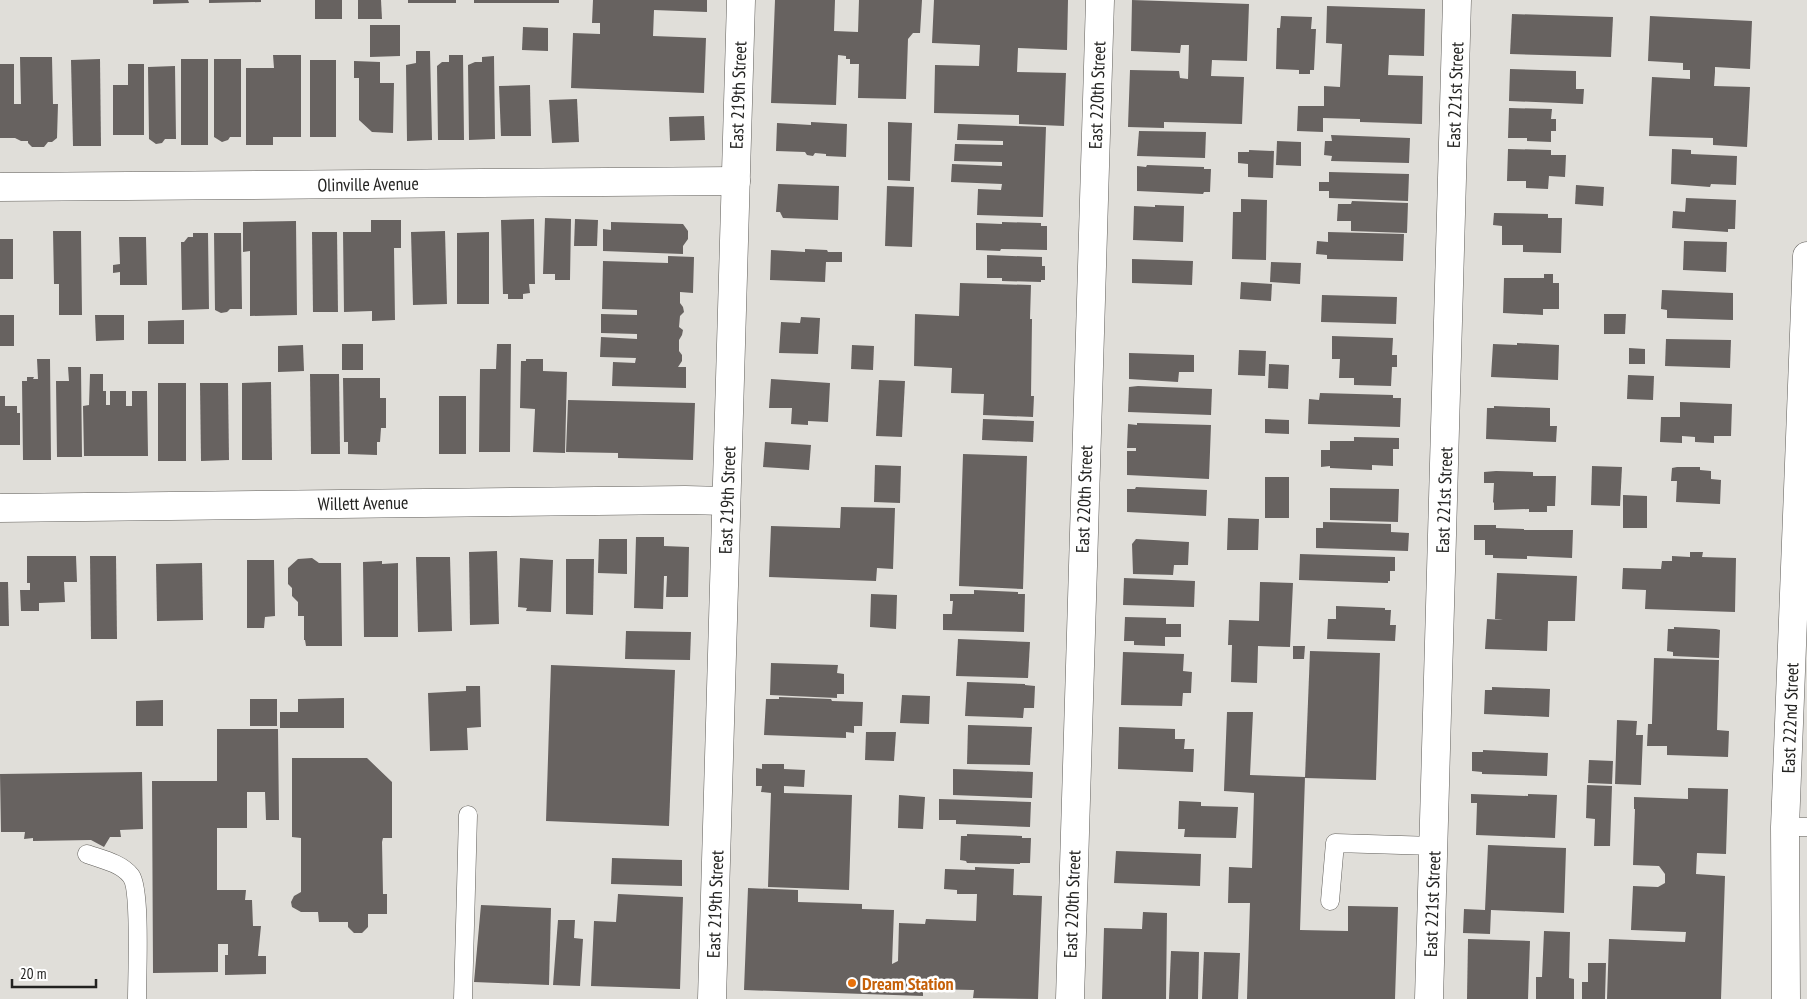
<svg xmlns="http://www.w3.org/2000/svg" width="1807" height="999" viewBox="0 0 1807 999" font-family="'PT Sans Narrow',sans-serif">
<rect width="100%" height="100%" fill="#e0ded9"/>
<!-- building -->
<g fill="#676260">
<path d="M 153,0 L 188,0 L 189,3 L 153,4 Z"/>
<path d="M 209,0 L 261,0 L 261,2 L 209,3 Z"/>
<rect x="315" y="0" width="27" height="19"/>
<path d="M 358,0 L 381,0 L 382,19 L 358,19 Z"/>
<rect x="408" y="0" width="48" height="3"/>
<rect x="474" y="0" width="85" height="3"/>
<path d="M 593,0 L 707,0 L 707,12 L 654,10 L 653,36 L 706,38 L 704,93 L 571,88 L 573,33 L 600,34 L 600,23 L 592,23 Z"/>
<path d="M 775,0 L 835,0 L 834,31 L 858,32 L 859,0 L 922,0 L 920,33 L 913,33 L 908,39 L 906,99 L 858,98 L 859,64 L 850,64 L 850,59 L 846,59 L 846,56 L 838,55 L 836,105 L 771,103 Z"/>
<path d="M 934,0 L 1068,0 L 1067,50 L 1018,48 L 1017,72 L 1066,73 L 1064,126 L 1019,124 L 1019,115 L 934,113 L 935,65 L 979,66 L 980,45 L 932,43 Z"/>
<path d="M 1132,0 L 1249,4 L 1247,61 L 1212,60 L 1211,76 L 1244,77 L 1242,124 L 1164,122 L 1164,128 L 1128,127 L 1130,70 L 1179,71 L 1180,78 L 1188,79 L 1189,45 L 1181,45 L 1180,53 L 1131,51 Z"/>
<path d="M 1327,6 L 1425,9 L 1424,56 L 1389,55 L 1388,75 L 1423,76 L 1422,124 L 1360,122 L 1360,119 L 1323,118 L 1323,132 L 1297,131 L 1298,106 L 1324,106 L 1324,86 L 1340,87 L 1342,44 L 1326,43 Z"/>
<path d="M 1512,14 L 1613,17 L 1611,57 L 1510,54 Z"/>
<path d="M 1281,16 L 1312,17 L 1311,29 L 1316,29 L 1314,70 L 1310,70 L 1310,74 L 1299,74 L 1299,70 L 1276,69 L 1277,28 L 1280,28 Z"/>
<path d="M 1650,16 L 1752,21 L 1750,69 L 1715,67 L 1715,72 L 1714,86 L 1750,87 L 1747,147 L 1713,145 L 1713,138 L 1649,136 L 1652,77 L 1690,79 L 1690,70 L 1683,70 L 1683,63 L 1648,61 Z"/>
<path d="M 370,25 L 400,25 L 400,56 L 370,57 Z"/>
<path d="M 523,27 L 548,28 L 548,51 L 522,50 Z"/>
<path d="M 416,51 L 430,51 L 432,140 L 407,141 L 406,65 L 416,63 Z"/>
<path d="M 273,55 L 301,55 L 301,137 L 273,137 L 273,145 L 246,145 L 246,68 L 274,68 Z"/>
<path d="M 449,55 L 463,55 L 464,140 L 438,140 L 437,66 L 442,62 L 449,62 Z"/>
<path d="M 494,56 L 495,139 L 469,140 L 468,65 L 475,62 L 482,62 L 482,57 Z"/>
<path d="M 20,57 L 52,57 L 53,104 L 58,104 L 57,138 L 52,142 L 48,142 L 44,147 L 32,147 L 28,143 L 28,141 L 21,141 L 15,138 L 0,138 L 0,64 L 14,64 L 14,104 L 21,104 Z"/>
<path d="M 100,59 L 101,146 L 73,146 L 71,60 Z"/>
<rect x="181" y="59" width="27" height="86"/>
<path d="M 214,59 L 241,59 L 241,137 L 230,137 L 228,140 L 222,142 L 214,137 Z"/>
<rect x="310" y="60" width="26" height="77"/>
<path d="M 354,61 L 380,62 L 380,83 L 394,83 L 393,133 L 372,132 L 359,120 L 359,78 L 354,78 Z"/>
<path d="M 128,64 L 144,64 L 144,135 L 113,135 L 113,85 L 128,85 Z"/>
<path d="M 175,66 L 176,139 L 165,139 L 162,143 L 156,144 L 149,139 L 148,67 Z"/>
<path d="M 1510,69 L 1576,71 L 1576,89 L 1584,89 L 1583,104 L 1509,101 Z"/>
<path d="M 530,85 L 531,136 L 501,136 L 499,86 Z"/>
<path d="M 577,99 L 579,142 L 552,143 L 549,100 Z"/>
<path d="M 1509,108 L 1552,109 L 1551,119 L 1556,119 L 1556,131 L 1551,131 L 1551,142 L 1527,141 L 1527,138 L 1508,138 Z"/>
<path d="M 704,116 L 705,140 L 670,141 L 669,117 Z"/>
<path d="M 811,122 L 847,124 L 846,157 L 826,156 L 826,154 L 815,153 L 813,156 L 807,155 L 805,152 L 776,151 L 777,123 L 811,125 Z"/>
<path d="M 888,122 L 912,123 L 910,181 L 888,180 Z"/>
<path d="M 958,124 L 1046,127 L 1043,217 L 977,215 L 978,189 L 1001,190 L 1002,184 L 951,182 L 952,164 L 1002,166 L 1002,162 L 954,161 L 955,144 L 1003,145 L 1003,141 L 957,140 Z"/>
<path d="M 1139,131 L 1206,132 L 1205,158 L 1137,156 Z"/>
<path d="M 1331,135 L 1410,138 L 1409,163 L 1331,161 L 1332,156 L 1324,155 L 1325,141 L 1332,141 Z"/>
<path d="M 1277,141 L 1301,142 L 1301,166 L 1276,165 Z"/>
<path d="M 1508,149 L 1551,150 L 1551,155 L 1566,155 L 1565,177 L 1549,176 L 1548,189 L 1526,188 L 1526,181 L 1507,181 Z"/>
<path d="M 1672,149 L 1691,150 L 1691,154 L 1737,156 L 1736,185 L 1711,184 L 1710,187 L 1671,184 Z"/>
<path d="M 1249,150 L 1274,151 L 1273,178 L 1248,177 L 1248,164 L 1238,163 L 1238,152 L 1249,152 Z"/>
<path d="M 1147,165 L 1204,167 L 1204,169 L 1211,169 L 1210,192 L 1204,192 L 1203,194 L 1137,191 L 1137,166 L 1146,167 Z"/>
<path d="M 1329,172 L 1409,174 L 1408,201 L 1329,198 L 1329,191 L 1319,191 L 1319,182 L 1329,182 Z"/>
<path d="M 778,184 L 839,186 L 838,220 L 783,218 L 780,212 L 776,212 Z"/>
<path d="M 1576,185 L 1604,187 L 1603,206 L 1575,204 Z"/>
<path d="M 887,186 L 914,187 L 912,247 L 885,246 Z"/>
<path d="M 1686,198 L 1736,200 L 1735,229 L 1728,229 L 1728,232 L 1672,228 L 1673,211 L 1685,212 Z"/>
<path d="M 1241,199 L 1267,200 L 1266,260 L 1232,259 L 1233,212 L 1241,212 Z"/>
<path d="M 1352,201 L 1408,203 L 1407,233 L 1351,231 L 1351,221 L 1337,221 L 1338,204 L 1351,204 Z"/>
<path d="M 1155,205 L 1184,206 L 1183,242 L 1133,240 L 1134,206 L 1155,207 Z"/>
<path d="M 1494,213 L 1548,214 L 1548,218 L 1562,218 L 1561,253 L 1523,252 L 1523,245 L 1502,245 L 1502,226 L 1493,225 Z"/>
<path d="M 545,218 L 571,219 L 570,280 L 555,280 L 555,274 L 543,274 Z"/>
<path d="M 534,219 L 535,284 L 529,284 L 530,293 L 523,294 L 523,299 L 508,299 L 508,294 L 503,294 L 501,220 Z"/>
<path d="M 575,219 L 598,220 L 597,246 L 574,246 Z"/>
<path d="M 371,220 L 401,220 L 401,248 L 394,248 L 395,320 L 372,321 L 372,311 L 344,312 L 343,232 L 371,232 Z"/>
<path d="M 296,221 L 297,315 L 250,316 L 250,251 L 243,252 L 243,222 Z"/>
<path d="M 611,222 L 683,224 L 688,231 L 688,239 L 683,246 L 683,254 L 603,251 L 603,229 L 611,230 Z"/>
<path d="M 1002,222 L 1041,223 L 1041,226 L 1047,226 L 1047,250 L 1001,249 L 1000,251 L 976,250 L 976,223 L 1002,224 Z"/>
<path d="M 53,231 L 81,231 L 82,315 L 59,315 L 59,284 L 54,284 Z"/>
<path d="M 445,231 L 447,304 L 413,305 L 411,232 Z"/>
<path d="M 312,232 L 337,232 L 338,312 L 313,312 Z"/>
<path d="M 489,232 L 489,304 L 457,304 L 457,233 Z"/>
<path d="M 1328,232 L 1404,234 L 1403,261 L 1327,259 L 1327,255 L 1316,254 L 1317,241 L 1328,242 Z"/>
<path d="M 193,233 L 208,233 L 209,309 L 182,310 L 181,242 L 184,242 L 188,237 L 193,237 Z"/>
<path d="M 214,233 L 241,233 L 242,309 L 230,309 L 227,312 L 221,313 L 215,310 Z"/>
<path d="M 119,237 L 146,237 L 147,285 L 120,285 L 120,272 L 113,273 L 113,265 L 120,264 Z"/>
<rect x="0" y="239" width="13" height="40"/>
<path d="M 1684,241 L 1727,242 L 1726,272 L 1683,270 Z"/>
<path d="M 805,249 L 827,250 L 828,252 L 842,252 L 842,262 L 826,262 L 825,282 L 770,280 L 771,250 L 805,252 Z"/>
<path d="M 987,255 L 1042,257 L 1042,266 L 1045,266 L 1045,280 L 1041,280 L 1041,282 L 1002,281 L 1002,278 L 987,278 Z"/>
<path d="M 668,256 L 694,257 L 693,293 L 680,292 L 680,303 L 683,307 L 684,312 L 680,316 L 679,327 L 683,330 L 682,335 L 679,340 L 679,351 L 682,355 L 682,361 L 678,367 L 686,367 L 686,388 L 612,386 L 613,362 L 635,363 L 636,358 L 600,357 L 601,337 L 637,339 L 637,334 L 601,333 L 601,314 L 637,315 L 637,310 L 602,309 L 603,261 L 668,263 Z"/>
<path d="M 1132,259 L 1193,261 L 1192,285 L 1132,283 Z"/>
<path d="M 1271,262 L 1301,263 L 1300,284 L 1270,282 Z"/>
<path d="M 1544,274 L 1553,274 L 1553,283 L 1559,283 L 1559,309 L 1543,309 L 1543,315 L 1503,313 L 1504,278 L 1544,278 Z"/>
<path d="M 1241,282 L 1272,284 L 1271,301 L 1240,299 Z"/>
<path d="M 960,283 L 1031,285 L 1030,319 L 1032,319 L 1031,396 L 1034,396 L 1033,417 L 983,415 L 984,394 L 951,393 L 952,368 L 914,366 L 915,314 L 959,316 Z"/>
<path d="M 1662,290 L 1733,293 L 1733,320 L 1667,318 L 1667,310 L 1661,309 Z"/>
<path d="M 1322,295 L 1397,297 L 1396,324 L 1321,322 Z"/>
<path d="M 1604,314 L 1626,314 L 1625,334 L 1604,334 Z"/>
<rect x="0" y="315" width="14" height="31"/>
<path d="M 95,315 L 124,315 L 124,340 L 96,341 Z"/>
<path d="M 801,317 L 820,318 L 818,354 L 779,353 L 781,322 L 800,323 Z"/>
<path d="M 184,320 L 184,344 L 148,344 L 148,321 Z"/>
<path d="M 1332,336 L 1393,338 L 1392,355 L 1397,355 L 1397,367 L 1392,367 L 1391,386 L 1354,385 L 1354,378 L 1339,378 L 1340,359 L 1332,359 Z"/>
<path d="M 1666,339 L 1731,340 L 1730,368 L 1665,366 Z"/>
<path d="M 1517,343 L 1559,345 L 1558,380 L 1491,377 L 1493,344 L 1517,345 Z"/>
<rect x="342" y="344" width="21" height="26"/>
<path d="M 497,344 L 511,344 L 510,452 L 479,452 L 480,369 L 496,369 Z"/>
<path d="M 303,345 L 304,371 L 278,372 L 278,346 Z"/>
<path d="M 852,345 L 874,346 L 873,370 L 851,369 Z"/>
<path d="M 1629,348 L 1645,349 L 1645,364 L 1629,364 Z"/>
<path d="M 1239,350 L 1266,351 L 1265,376 L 1238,375 Z"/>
<path d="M 1129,353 L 1194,355 L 1194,372 L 1179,372 L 1178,382 L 1129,379 Z"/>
<path d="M 37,359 L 50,359 L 51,460 L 23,460 L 22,381 L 27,381 L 27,377 L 34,377 L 33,379 L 38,379 Z"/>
<path d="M 526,359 L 543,359 L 543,371 L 567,372 L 565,453 L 533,452 L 535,409 L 520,408 L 521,361 L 526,361 Z"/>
<path d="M 1269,364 L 1289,365 L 1288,389 L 1268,388 Z"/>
<path d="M 68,367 L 81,367 L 82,457 L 57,457 L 56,381 L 69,381 Z"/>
<path d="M 90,374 L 103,374 L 103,391 L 106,391 L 106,405 L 110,405 L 110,391 L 126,391 L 126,406 L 132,406 L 132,391 L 147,391 L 148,456 L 84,456 L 83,406 L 89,405 Z"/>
<path d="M 310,374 L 339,374 L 340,454 L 311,454 Z"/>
<path d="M 1628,375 L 1654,376 L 1653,400 L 1627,399 Z"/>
<path d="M 343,378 L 380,378 L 380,398 L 386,398 L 386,428 L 381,428 L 380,442 L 377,442 L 377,455 L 348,454 L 348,442 L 344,442 Z"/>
<path d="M 771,379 L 830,383 L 828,422 L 808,421 L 808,425 L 791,424 L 792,408 L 769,408 Z"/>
<path d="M 879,380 L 905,381 L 902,437 L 876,436 Z"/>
<path d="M 271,382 L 272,460 L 242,460 L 242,383 Z"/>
<rect x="158" y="383" width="28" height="78"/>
<path d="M 200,383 L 228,383 L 229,460 L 201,461 Z"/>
<path d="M 1138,386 L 1212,389 L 1211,415 L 1128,412 L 1129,387 Z"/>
<path d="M 1320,393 L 1393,395 L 1393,398 L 1401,398 L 1400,427 L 1308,424 L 1309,399 L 1319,400 Z"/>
<path d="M 0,396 L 5,396 L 5,406 L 17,406 L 17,413 L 20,413 L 20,445 L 0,445 Z"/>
<rect x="439" y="396" width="27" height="58"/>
<path d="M 568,400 L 695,403 L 693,460 L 618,458 L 618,453 L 566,452 Z"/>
<path d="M 1680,402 L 1732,404 L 1731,436 L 1714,436 L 1714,443 L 1695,442 L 1695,437 L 1682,436 L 1682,443 L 1660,442 L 1661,417 L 1680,417 Z"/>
<path d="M 1494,406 L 1550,408 L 1550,426 L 1557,426 L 1556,442 L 1486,439 L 1487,408 L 1494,408 Z"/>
<path d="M 983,419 L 1034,421 L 1033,442 L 982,440 Z"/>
<path d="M 1265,419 L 1289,420 L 1289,434 L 1265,433 Z"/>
<path d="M 1137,423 L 1211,425 L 1209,479 L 1127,475 L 1127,451 L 1136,451 L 1136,448 L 1127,448 L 1128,424 L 1137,425 Z"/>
<path d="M 1354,437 L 1399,438 L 1399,449 L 1393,449 L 1393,466 L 1372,465 L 1372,470 L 1330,468 L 1330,466 L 1321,467 L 1321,450 L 1330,450 L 1330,441 L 1354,441 Z"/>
<path d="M 765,442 L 811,445 L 809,470 L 763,467 Z"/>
<path d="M 963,454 L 1027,456 L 1023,589 L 959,586 Z"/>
<path d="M 875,465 L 901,466 L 900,503 L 874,502 Z"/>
<path d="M 1592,466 L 1622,467 L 1620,506 L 1591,505 Z"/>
<path d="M 1677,467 L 1700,467 L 1700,470 L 1711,471 L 1711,479 L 1721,480 L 1720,504 L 1676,502 L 1677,481 L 1671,481 L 1672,468 Z"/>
<path d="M 1496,471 L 1533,472 L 1533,476 L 1556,476 L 1555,506 L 1547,506 L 1547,512 L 1529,512 L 1529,509 L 1494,510 L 1494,503 L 1493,502 L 1494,483 L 1484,483 L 1484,472 Z"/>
<rect x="1265" y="477" width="24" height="41"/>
<path d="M 1136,487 L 1207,490 L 1206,516 L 1127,512 L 1127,489 L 1135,489 Z"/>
<path d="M 1330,488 L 1399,489 L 1398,522 L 1330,520 Z"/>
<path d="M 1623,495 L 1647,496 L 1647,528 L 1623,528 Z"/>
<path d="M 841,507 L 895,508 L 893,569 L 877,568 L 876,581 L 769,577 L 771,526 L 840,528 Z"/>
<path d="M 1228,518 L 1259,519 L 1258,550 L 1227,550 Z"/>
<path d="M 1323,522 L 1391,524 L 1391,532 L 1409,533 L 1408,551 L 1316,548 L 1316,528 L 1323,528 Z"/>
<path d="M 1474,525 L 1496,525 L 1496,528 L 1524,529 L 1524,530 L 1573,530 L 1572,558 L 1527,556 L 1527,559 L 1493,558 L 1493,555 L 1485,555 L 1485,540 L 1474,540 Z"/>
<path d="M 636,537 L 664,537 L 664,546 L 689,547 L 688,597 L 666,597 L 667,576 L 664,576 L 663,609 L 634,608 Z"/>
<path d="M 599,539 L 627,539 L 627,574 L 598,573 Z"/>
<path d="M 1136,539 L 1189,542 L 1188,565 L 1174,565 L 1173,575 L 1133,574 L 1132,544 Z"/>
<path d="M 497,551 L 499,624 L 470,625 L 469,552 Z"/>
<path d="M 1690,552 L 1703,552 L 1702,557 L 1736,558 L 1735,612 L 1645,609 L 1646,590 L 1622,589 L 1623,568 L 1661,569 L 1662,561 L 1672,561 L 1672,556 L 1690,557 Z"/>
<path d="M 1300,554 L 1395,557 L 1395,571 L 1390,571 L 1390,581 L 1388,581 L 1388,583 L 1299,580 Z"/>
<path d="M 27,556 L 76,556 L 77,582 L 64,582 L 65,602 L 39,603 L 39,611 L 21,611 L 20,590 L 30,590 L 30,583 L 27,583 Z"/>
<path d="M 90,556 L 116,556 L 117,639 L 91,639 Z"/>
<path d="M 416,557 L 450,557 L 452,631 L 418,632 Z"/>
<path d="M 312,558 L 319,563 L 341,563 L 342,646 L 306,646 L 305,640 L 304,640 L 304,616 L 298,616 L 298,602 L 292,596 L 292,588 L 288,584 L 288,568 L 298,559 Z"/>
<path d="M 520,558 L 553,560 L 551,612 L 526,611 L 527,608 L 518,607 Z"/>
<path d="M 566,559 L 594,559 L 593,615 L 566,614 Z"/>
<path d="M 247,560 L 274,560 L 275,616 L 265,617 L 264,628 L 247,628 Z"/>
<path d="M 382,561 L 382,564 L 398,563 L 398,637 L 364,637 L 363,562 Z"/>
<path d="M 202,563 L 203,620 L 157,621 L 156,564 Z"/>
<path d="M 1497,573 L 1577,576 L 1575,621 L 1548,621 L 1547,651 L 1485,649 L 1487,619 L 1503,620 L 1495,619 Z"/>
<path d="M 1124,578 L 1195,581 L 1194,607 L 1123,605 Z"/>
<path d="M 0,582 L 8,582 L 9,626 L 0,626 Z"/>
<path d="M 1260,582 L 1293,583 L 1290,647 L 1258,646 L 1257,683 L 1231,682 L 1232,645 L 1228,645 L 1229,620 L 1259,621 Z"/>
<path d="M 974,590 L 1018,592 L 1018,594 L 1025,594 L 1024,632 L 943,630 L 943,614 L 952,614 L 953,601 L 950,601 L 950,594 L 974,594 Z"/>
<path d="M 871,594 L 897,595 L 896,629 L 870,627 Z"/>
<path d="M 1336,606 L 1385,608 L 1385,610 L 1391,610 L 1390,625 L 1396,625 L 1395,641 L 1327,639 L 1328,619 L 1336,619 Z"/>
<path d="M 1125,617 L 1166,618 L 1166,624 L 1181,624 L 1181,637 L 1165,637 L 1165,646 L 1134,645 L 1134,641 L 1124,641 Z"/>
<path d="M 1674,627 L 1716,629 L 1720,630 L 1719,658 L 1673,656 L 1673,652 L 1667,651 L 1668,629 L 1674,629 Z"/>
<path d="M 626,631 L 691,632 L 690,660 L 625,659 Z"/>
<path d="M 958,639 L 1030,642 L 1028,678 L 956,676 Z"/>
<path d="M 1293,646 L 1305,646 L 1304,659 L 1293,659 Z"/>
<path d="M 1310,651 L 1380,653 L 1376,780 L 1305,778 Z"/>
<path d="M 1123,652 L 1184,654 L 1183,671 L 1192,672 L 1191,693 L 1183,693 L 1182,706 L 1121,705 Z"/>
<path d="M 1654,658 L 1719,660 L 1717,730 L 1729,731 L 1728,757 L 1667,755 L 1667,746 L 1647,746 L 1648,724 L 1652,724 L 1652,722 Z"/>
<path d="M 771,663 L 838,665 L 837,673 L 844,674 L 844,694 L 837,694 L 837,698 L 770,695 Z"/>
<path d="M 551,665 L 675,670 L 669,826 L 546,821 Z"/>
<path d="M 967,682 L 1025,684 L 1025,685 L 1035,686 L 1034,708 L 1024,708 L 1023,718 L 965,716 Z"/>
<path d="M 466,686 L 480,686 L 481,727 L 467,728 L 468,750 L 430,751 L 428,693 L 466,691 Z"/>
<path d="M 1492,687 L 1550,689 L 1549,717 L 1484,714 L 1485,690 L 1492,690 Z"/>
<path d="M 902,695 L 930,696 L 929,724 L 900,723 Z"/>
<path d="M 779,697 L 831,699 L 832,701 L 863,702 L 862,726 L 854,726 L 854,733 L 846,732 L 846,738 L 764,735 L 766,699 L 779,699 Z"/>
<path d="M 344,698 L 344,728 L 280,728 L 280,712 L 298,712 L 298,699 Z"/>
<rect x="250" y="699" width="27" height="27"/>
<path d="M 163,700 L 163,726 L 136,726 L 136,701 Z"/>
<path d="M 1227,712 L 1253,712 L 1250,775 L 1305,777 L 1300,930 L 1348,931 L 1348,906 L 1398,907 L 1395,999 L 1247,999 L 1250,903 L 1228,903 L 1229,867 L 1252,868 L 1254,793 L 1224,791 Z"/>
<path d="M 1617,720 L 1637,721 L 1636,735 L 1643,735 L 1641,785 L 1615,784 Z"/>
<path d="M 968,725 L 1032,727 L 1030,765 L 967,764 Z"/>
<path d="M 1119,727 L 1175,729 L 1175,739 L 1185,739 L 1184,749 L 1194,749 L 1193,772 L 1118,769 Z"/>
<path d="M 217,729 L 278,729 L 279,820 L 266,820 L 265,792 L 247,792 L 247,828 L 217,828 L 217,890 L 246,890 L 245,900 L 252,900 L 253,926 L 261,926 L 258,956 L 266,956 L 266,974 L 225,975 L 225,955 L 228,955 L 228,944 L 218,944 L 218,972 L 153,973 L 152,781 L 217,781 Z"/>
<path d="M 866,732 L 896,732 L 894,761 L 865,760 Z"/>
<path d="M 1483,750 L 1548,753 L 1547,776 L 1482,774 L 1482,772 L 1472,771 L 1472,752 L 1483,752 Z"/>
<path d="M 292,758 L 367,758 L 392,782 L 392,838 L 383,838 L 382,842 L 383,894 L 387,894 L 387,914 L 368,914 L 368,927 L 362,933 L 354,933 L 348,927 L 348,922 L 319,922 L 318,912 L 301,912 L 292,907 L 291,902 L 294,896 L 301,892 L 301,838 L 292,837 Z"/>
<path d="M 1589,760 L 1613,761 L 1612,784 L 1588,783 Z"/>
<path d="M 762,764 L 784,764 L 784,769 L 805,770 L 804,787 L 784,786 L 784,793 L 852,795 L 849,890 L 768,887 L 771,793 L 761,792 L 762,786 L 756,786 L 756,768 L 762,769 Z"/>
<path d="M 953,769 L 1033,772 L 1032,798 L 953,795 Z"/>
<path d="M 142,772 L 143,829 L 120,830 L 121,837 L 110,837 L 104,847 L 91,840 L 33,841 L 33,838 L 24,839 L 25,832 L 1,832 L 0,774 Z"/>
<path d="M 1587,785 L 1612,786 L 1610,846 L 1594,846 L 1595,819 L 1586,818 Z"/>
<path d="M 1688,788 L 1728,789 L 1726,854 L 1697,853 L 1696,874 L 1725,876 L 1721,999 L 1607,999 L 1609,939 L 1685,942 L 1686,932 L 1631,930 L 1633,886 L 1658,887 L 1665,883 L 1665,874 L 1659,866 L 1633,865 L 1635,809 L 1634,809 L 1634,797 L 1688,799 Z"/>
<path d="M 1471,794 L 1528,796 L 1528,794 L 1557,795 L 1555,838 L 1476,835 L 1477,803 L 1471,803 Z"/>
<path d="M 899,795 L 925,797 L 923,829 L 898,828 Z"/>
<path d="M 939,799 L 1031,802 L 1030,827 L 956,824 L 956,820 L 939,820 Z"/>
<path d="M 1179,801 L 1201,802 L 1201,806 L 1238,807 L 1236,838 L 1184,837 L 1185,829 L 1178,829 Z"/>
<path d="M 967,834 L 1022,836 L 1022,838 L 1031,838 L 1030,863 L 1020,863 L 1020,864 L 967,863 L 966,861 L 960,860 L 961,836 L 967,836 Z"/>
<path d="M 1488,845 L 1566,848 L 1564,913 L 1491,910 L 1490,934 L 1463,933 L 1464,909 L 1485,910 Z"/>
<path d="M 1116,851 L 1201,854 L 1200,886 L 1114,883 Z"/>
<path d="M 612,858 L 682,860 L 682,886 L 611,884 Z"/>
<path d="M 975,867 L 1014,869 L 1013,895 L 1042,896 L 1038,999 L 973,998 L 974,990 L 923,989 L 923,996 L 744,990 L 748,888 L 798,890 L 798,902 L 862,904 L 862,909 L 894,910 L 892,964 L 898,961 L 899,923 L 925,924 L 926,919 L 976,921 L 977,894 L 957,894 L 957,890 L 944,889 L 945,869 L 975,870 Z"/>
<path d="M 618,894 L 683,897 L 680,989 L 591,986 L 594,921 L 616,922 Z"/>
<path d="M 481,905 L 551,908 L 549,985 L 474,982 Z"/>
<path d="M 1143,912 L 1167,913 L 1166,999 L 1102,999 L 1104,928 L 1142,929 Z"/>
<path d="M 558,920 L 575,920 L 574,938 L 583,939 L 580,986 L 553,985 Z"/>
<path d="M 1544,931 L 1570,932 L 1569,978 L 1574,979 L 1574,999 L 1536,999 L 1536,977 L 1542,977 Z"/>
<path d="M 1468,939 L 1530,941 L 1528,999 L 1467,999 Z"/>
<path d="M 1171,951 L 1199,952 L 1198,999 L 1169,999 Z"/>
<path d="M 1204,952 L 1240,953 L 1238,999 L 1202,999 Z"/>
<path d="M 1588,963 L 1606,963 L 1605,999 L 1582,999 L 1582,982 L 1588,982 Z"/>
</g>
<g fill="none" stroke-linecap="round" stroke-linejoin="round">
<defs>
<g id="service">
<path d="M 1785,827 L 1807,827"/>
<path d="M 87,854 C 101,859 121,863 131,876 C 141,889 137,977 137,999"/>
<path d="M 1330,901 L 1335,843 L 1434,846"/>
<path d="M 463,999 L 468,815"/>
</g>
<g id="minor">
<path d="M 0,187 L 736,181"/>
<path d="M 0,508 L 685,500 L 726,501"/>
<path d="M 712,999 L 741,0"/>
<path d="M 1070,999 L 1100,0"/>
<path d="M 1429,999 L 1457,0"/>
<path d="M 1786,999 L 1785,827 L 1807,256"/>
</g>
</defs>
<!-- service casing -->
<use href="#service" stroke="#605e5a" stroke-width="19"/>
<!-- minor casing -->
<use href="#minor" stroke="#605e5a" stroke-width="29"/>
<!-- service -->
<use href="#service" stroke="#fff" stroke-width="18"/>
<!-- minor -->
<use href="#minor" stroke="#fff" stroke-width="28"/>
</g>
<!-- markers -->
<circle fill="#e8710a" stroke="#fff" stroke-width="2" cx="852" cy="983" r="5"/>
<g text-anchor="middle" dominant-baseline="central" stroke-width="5" stroke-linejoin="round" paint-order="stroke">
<!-- street labels -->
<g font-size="18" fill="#222220" stroke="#fff">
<text transform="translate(738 95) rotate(-88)">East 219th Street</text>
<text transform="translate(1097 95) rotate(-88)">East 220th Street</text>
<text transform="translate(1455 95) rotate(-88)">East 221st Street</text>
<text transform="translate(368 184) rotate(-1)">Olinville Avenue</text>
<text transform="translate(1084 499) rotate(-88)">East 220th Street</text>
<text transform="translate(727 500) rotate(-88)">East 219th Street</text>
<text transform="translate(1444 500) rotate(-88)">East 221st Street</text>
<text transform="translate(363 503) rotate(-1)">Willett Avenue</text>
<text transform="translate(1790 718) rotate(-88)">East 222nd Street</text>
<text transform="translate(715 904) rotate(-88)">East 219th Street</text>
<text transform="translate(1072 904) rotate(-88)">East 220th Street</text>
<text transform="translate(1432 904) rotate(-88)">East 221st Street</text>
</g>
<!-- food labels -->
<g font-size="18" font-weight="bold" fill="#c56008" stroke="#fff" text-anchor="start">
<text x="862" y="983">Dream Station</text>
</g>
</g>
<!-- scale -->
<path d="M12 979v8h84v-8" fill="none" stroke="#222220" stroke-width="2.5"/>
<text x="20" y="979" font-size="15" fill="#222220" stroke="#ffffff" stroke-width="4" paint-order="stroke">20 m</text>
</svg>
